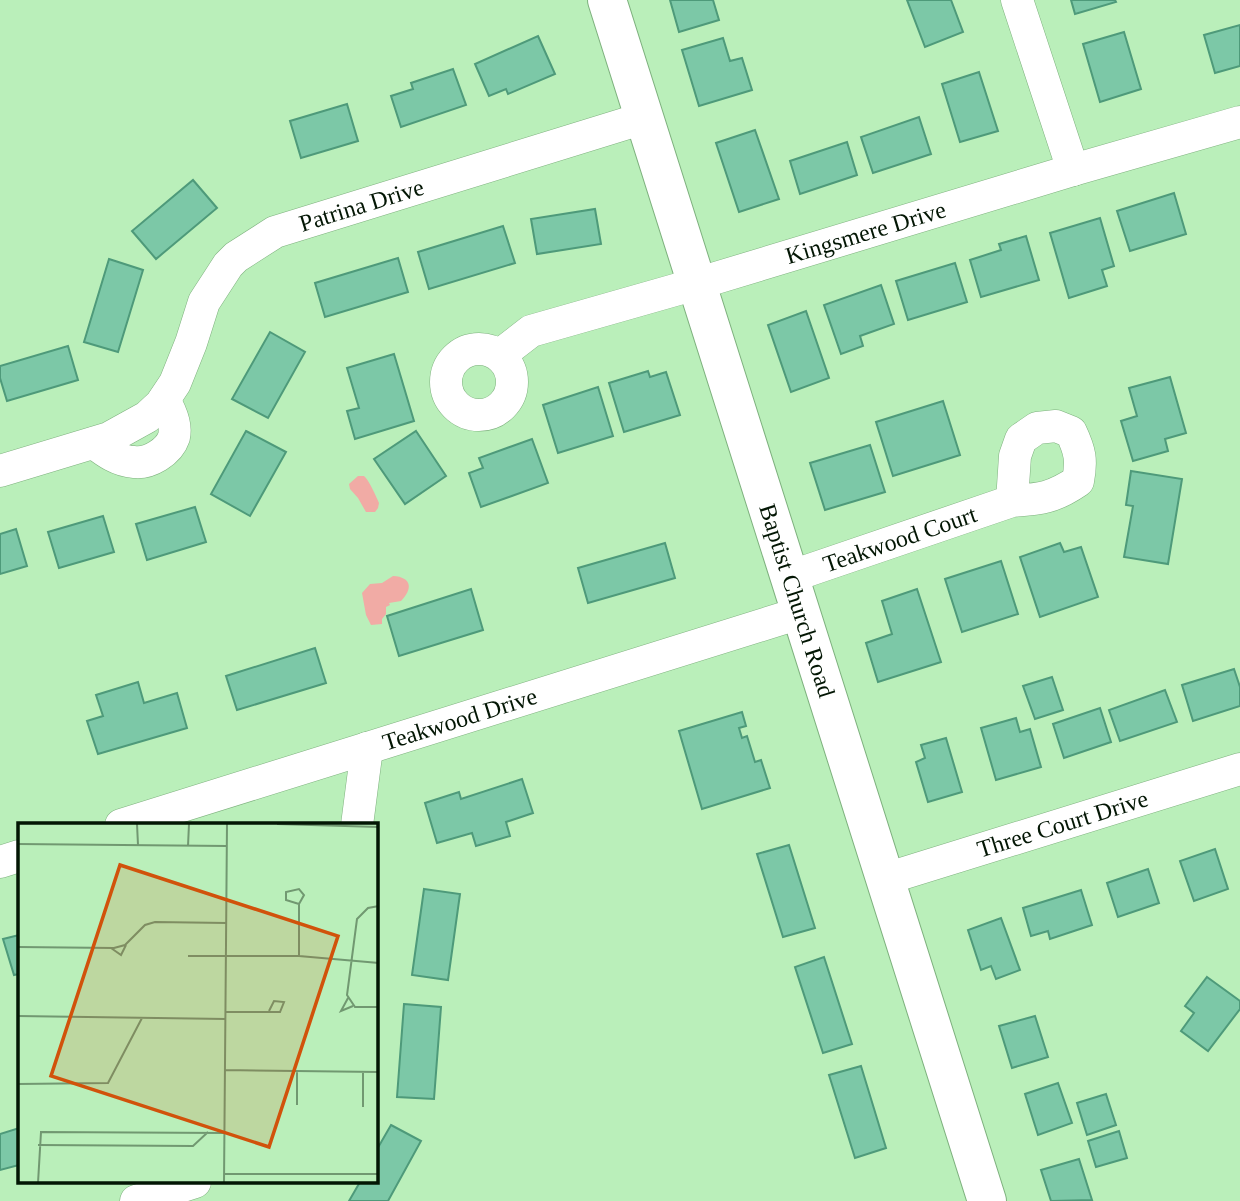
<svg xmlns="http://www.w3.org/2000/svg" width="1240" height="1201" viewBox="0 0 1240 1201" font-family="'Times New Roman',serif">
<rect width="100%" height="100%" fill="#baefba"/>
<!-- water -->
<g fill="#f1aba5">
<path d="M 358,476 L 364,476 C 369,480 376,496 379,503 L 378,508 L 375,512 L 366,512 L 358,498 L 350,489 L 349,484 Z"/>
<path d="M 393,576 C 412,577 413,589 401,601 L 389,603 L 390,605 L 386,607 L 386,614 L 382,619 L 382,624 L 371,625 L 366,615 L 362,593 L 370,584 L 382,583 Z"/>
</g>
<!-- building -->
<g fill="#7cc8a7" stroke="#4e9a7a" stroke-width="2">
<path d="M 670,0 L 713,0 L 719,20 L 679,32 Z"/>
<path d="M 907,0 L 951,0 L 963,32 L 925,47 Z"/>
<path d="M 1071,0 L 1115,0 L 1116,2 L 1075,14 Z"/>
<path d="M 1240,25 L 1240,66 L 1215,73 L 1204,35 Z"/>
<path d="M 1124,32 L 1141,89 L 1100,102 L 1083,44 Z"/>
<path d="M 538,36 L 555,74 L 508,94 L 506,89 L 489,96 L 475,64 Z"/>
<path d="M 723,38 L 730,61 L 742,58 L 752,90 L 699,106 L 682,50 Z"/>
<path d="M 453,69 L 466,105 L 401,127 L 391,96 L 413,89 L 411,83 Z"/>
<path d="M 979,72 L 998,131 L 960,142 L 942,84 Z"/>
<path d="M 347,104 L 358,141 L 301,158 L 290,121 Z"/>
<path d="M 919,117 L 931,154 L 873,173 L 861,137 Z"/>
<path d="M 755,130 L 779,199 L 739,212 L 716,143 Z"/>
<path d="M 847,142 L 857,175 L 800,194 L 790,161 Z"/>
<path d="M 193,180 L 217,208 L 156,259 L 132,231 Z"/>
<path d="M 1174,193 L 1186,234 L 1130,251 L 1117,211 Z"/>
<path d="M 595,209 L 601,244 L 537,254 L 531,219 Z"/>
<path d="M 1100,218 L 1114,266 L 1102,270 L 1107,286 L 1069,298 L 1050,233 Z"/>
<path d="M 503,226 L 515,263 L 429,289 L 418,252 Z"/>
<path d="M 1026,236 L 1039,280 L 981,297 L 970,260 L 1001,250 L 999,244 Z"/>
<path d="M 398,258 L 408,292 L 325,317 L 315,283 Z"/>
<path d="M 109,259 L 143,270 L 118,352 L 84,342 Z"/>
<path d="M 955,263 L 967,302 L 908,320 L 896,281 Z"/>
<path d="M 881,285 L 894,324 L 860,336 L 863,346 L 841,354 L 824,305 Z"/>
<path d="M 806,311 L 829,378 L 791,392 L 768,325 Z"/>
<path d="M 270,332 L 305,352 L 268,418 L 232,399 Z"/>
<path d="M 68,346 L 78,380 L 7,401 L 0,378 L 0,366 Z"/>
<path d="M 394,354 L 414,421 L 355,439 L 347,411 L 359,408 L 347,368 Z"/>
<path d="M 648,371 L 650,377 L 666,372 L 680,415 L 624,432 L 609,383 Z"/>
<path d="M 1170,377 L 1186,433 L 1165,439 L 1168,451 L 1133,461 L 1121,421 L 1137,416 L 1129,388 Z"/>
<path d="M 598,387 L 613,436 L 558,453 L 543,405 Z"/>
<path d="M 943,401 L 960,455 L 893,476 L 876,422 Z"/>
<path d="M 246,431 L 286,452 L 250,516 L 211,494 Z"/>
<path d="M 416,431 L 446,476 L 405,504 L 374,459 Z"/>
<path d="M 532,439 L 548,483 L 481,507 L 469,473 L 483,468 L 479,458 Z"/>
<path d="M 870,445 L 885,492 L 825,510 L 810,463 Z"/>
<path d="M 1131,471 L 1182,479 L 1168,564 L 1124,557 L 1133,506 L 1126,505 Z"/>
<path d="M 195,507 L 206,542 L 147,560 L 136,524 Z"/>
<path d="M 103,516 L 114,552 L 59,568 L 48,532 Z"/>
<path d="M 16,529 L 27,566 L 0,574 L 0,534 Z"/>
<path d="M 665,543 L 675,578 L 588,603 L 578,568 Z"/>
<path d="M 1060,543 L 1064,552 L 1081,547 L 1098,597 L 1040,617 L 1020,557 Z"/>
<path d="M 1001,561 L 1018,614 L 962,632 L 945,579 Z"/>
<path d="M 471,589 L 483,630 L 399,656 L 387,616 Z"/>
<path d="M 917,589 L 941,662 L 878,682 L 866,643 L 892,634 L 882,601 Z"/>
<path d="M 315,648 L 326,683 L 237,710 L 226,676 Z"/>
<path d="M 1234,669 L 1240,687 L 1240,706 L 1193,721 L 1182,685 Z"/>
<path d="M 1052,677 L 1063,710 L 1035,719 L 1023,686 Z"/>
<path d="M 138,682 L 144,703 L 177,693 L 187,728 L 98,754 L 87,721 L 103,716 L 96,695 Z"/>
<path d="M 1165,690 L 1177,722 L 1120,741 L 1109,710 Z"/>
<path d="M 1100,708 L 1111,742 L 1064,758 L 1053,724 Z"/>
<path d="M 742,712 L 746,726 L 739,728 L 742,738 L 747,736 L 755,762 L 761,760 L 770,788 L 702,809 L 679,731 Z"/>
<path d="M 1016,718 L 1020,732 L 1030,729 L 1041,767 L 996,780 L 981,728 Z"/>
<path d="M 946,738 L 962,792 L 928,802 L 916,762 L 925,758 L 921,745 Z"/>
<path d="M 522,779 L 533,813 L 506,822 L 510,836 L 476,846 L 472,833 L 437,843 L 425,803 L 459,792 L 461,799 Z"/>
<path d="M 789,845 L 815,928 L 783,937 L 757,854 Z"/>
<path d="M 1215,849 L 1228,889 L 1194,901 L 1180,861 Z"/>
<path d="M 1148,869 L 1159,903 L 1118,917 L 1107,883 Z"/>
<path d="M 424,889 L 460,894 L 448,980 L 412,975 Z"/>
<path d="M 1081,890 L 1092,925 L 1050,939 L 1048,931 L 1031,936 L 1023,908 Z"/>
<path d="M 1001,918 L 1020,970 L 996,979 L 991,966 L 981,970 L 968,930 Z"/>
<path d="M 19,935 L 19,974 L 14,975 L 3,939 Z"/>
<path d="M 824,957 L 852,1044 L 823,1053 L 795,967 Z"/>
<path d="M 1207,977 L 1240,1001 L 1240,1009 L 1208,1051 L 1181,1031 L 1194,1013 L 1185,1006 Z"/>
<path d="M 404,1004 L 441,1007 L 434,1099 L 397,1097 Z"/>
<path d="M 1035,1016 L 1048,1057 L 1012,1068 L 999,1026 Z"/>
<path d="M 861,1066 L 886,1148 L 855,1158 L 829,1075 Z"/>
<path d="M 1058,1083 L 1072,1123 L 1038,1135 L 1025,1094 Z"/>
<path d="M 1106,1094 L 1116,1125 L 1087,1135 L 1077,1103 Z"/>
<path d="M 391,1125 L 421,1141 L 388,1201 L 349,1201 L 360,1182 L 376,1182 L 376,1151 Z"/>
<path d="M 19,1128 L 19,1165 L 0,1170 L 0,1134 Z"/>
<path d="M 1119,1131 L 1127,1158 L 1096,1167 L 1088,1141 Z"/>
<path d="M 1079,1159 L 1092,1200 L 1051,1201 L 1041,1170 Z"/>
</g>
<g fill="none" stroke-linecap="round" stroke-linejoin="round">
<defs>
<g id="street">
<path d="M 1017,0 L 1073,170"/>
<circle cx="479" cy="382" r="33"/>
<path id="s1" d="M 500,355 L 531,331 L 696,284 L 1073,170 L 1240,122"/>
<path d="M 94,443 C 106,452 118,461 134,462 C 149,464 169,452 174,437 C 177,424 170,410 164,400"/>
<path id="s2" d="M 0,471 L 109,438 L 147,417 L 161,404 L 175,383 L 191,343 L 204,302 L 228,265 L 236,257 L 275,232 L 644,118"/>
<path id="s3" d="M 789,577 L 1012,501 C 1041,499 1053,498 1078,481 C 1082,460 1080,451 1071,432 L 1056,426 L 1037,428 L 1021,439 L 1015,456 L 1012,501"/>
<path id="s4" d="M 121,825 L 800,613"/>
<path d="M 357,825 L 367,748"/>
<path d="M 0,862 L 19,856"/>
<path id="s5" d="M 885,879 L 1240,769"/>
<path d="M 136,1201 L 195,1182"/>
</g>
<g id="secondary">
<path id="s6" d="M 607,0 L 987,1201"/>
</g>
</defs>
<!-- street casing -->
<use href="#street" stroke="#7eb17e" stroke-width="33"/>
<!-- secondary casing -->
<use href="#secondary" stroke="#7eb17e" stroke-width="40"/>
<!-- street -->
<use href="#street" stroke="#fff" stroke-width="32"/>
<!-- secondary -->
<use href="#secondary" stroke="#fff" stroke-width="38"/>
</g>
<g text-anchor="middle" dominant-baseline="central" stroke-width="7" stroke-linejoin="round" paint-order="stroke">
<!-- street labels -->
<g font-size="24" fill="#031604" stroke="#fff">
<text stroke="none"><textPath href="#s2" startOffset="480">Patrina Drive</textPath></text>
<text stroke="none"><textPath href="#s1" startOffset="388">Kingsmere Drive</textPath></text>
<text stroke="none"><textPath href="#s3" startOffset="117">Teakwood Court</textPath></text>
<text stroke="none"><textPath href="#s6" startOffset="630">Baptist Church Road</textPath></text>
<text stroke="none"><textPath href="#s4" startOffset="355">Teakwood Drive</textPath></text>
<text stroke="none"><textPath href="#s5" startOffset="186">Three Court Drive</textPath></text>
</g>
</g>
<!-- overview -->
<g transform="translate(18 823)">
<rect width="360" height="360" fill="#baefba"/>
<path fill="none" stroke="#719871" stroke-width="2" d="M 119,1 L 120,22M 259,1 L 361,4M 0,21 L 209,23M 170,23 L 171,1M 281,81 L 268,77 L 268,69 L 281,66 L 286,72 L 281,81 L 281,133M 361,83 L 350,85 L 339,96 L 329,172 L 337,184 L 361,184M 0,124 L 96,125 L 107,122 L 127,102 L 137,99 L 209,100M 93,125 L 103,132 L 108,122M 170,133 L 281,133 L 361,140M 330,175 L 323,188 L 335,183M 208,189 L 262,189 L 266,179 L 256,178 L 251,188M 0,193 L 208,196M 207,247 L 361,249M 0,261 L 90,260 L 124,195M 279,282 L 279,248M 345,284 L 345,249M 20,322 L 175,323 L 190,309M 207,351 L 361,351M 20,360 L 23,309 L 207,310M 206,360 L 209,1"/>
<path fill="#d1520b" fill-opacity="0.15" stroke="#d1520b" stroke-width="3.5" d="M 102,42 L 320,113 L 251,324 L 33,253 Z"/>
<rect width="360" height="360" fill="none" stroke="#031604" stroke-width="3.5"/>
</g>
</svg>
